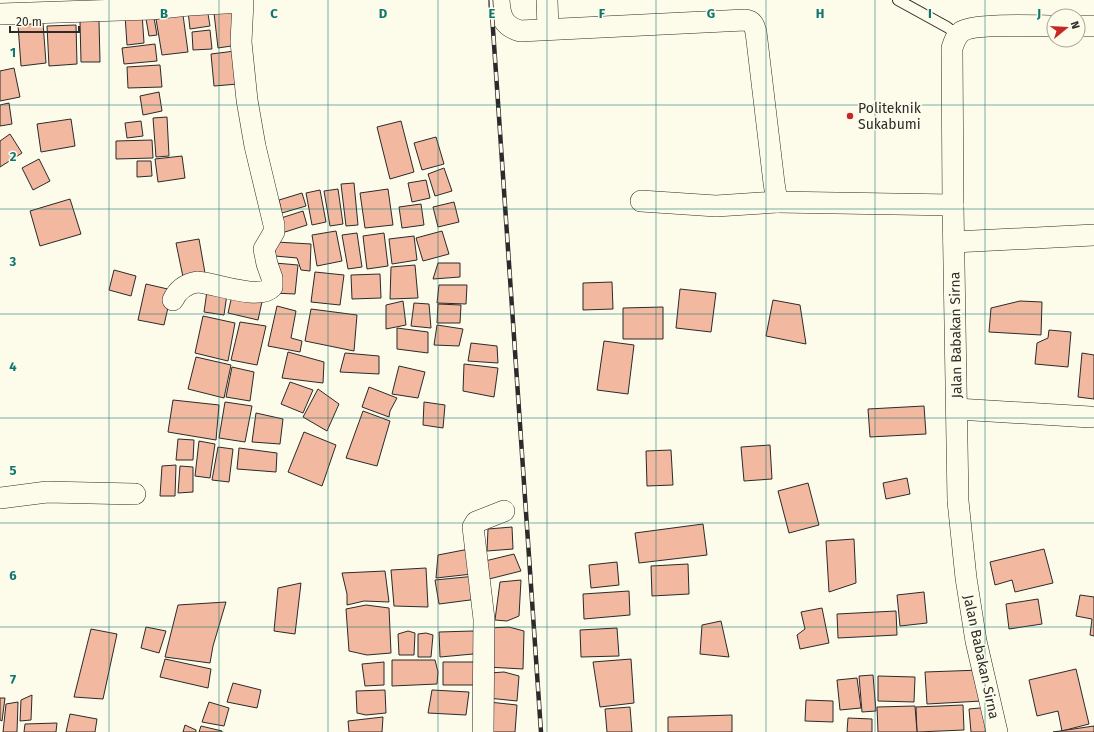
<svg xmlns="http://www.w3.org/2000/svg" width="1094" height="732" viewBox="0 0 1094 732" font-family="'Fira Sans',sans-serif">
<rect width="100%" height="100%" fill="#fdfbea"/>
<!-- building -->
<g fill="#f2b8a0" stroke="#2b2b2b">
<path d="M 207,8 L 210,26 L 190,29 L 188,11 Z"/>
<path d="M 234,10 L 238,45 L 218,48 L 214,13 Z"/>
<path d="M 142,13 L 144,43 L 127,45 L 125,15 Z"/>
<path d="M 183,15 L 188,52 L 162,55 L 156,19 Z"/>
<path d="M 154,18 L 157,35 L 149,36 L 146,19 Z"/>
<path d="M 80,21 L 99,21 L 100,62 L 81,62 Z"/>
<path d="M 43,23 L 46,63 L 21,66 L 18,25 Z"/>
<path d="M 76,25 L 77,64 L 49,66 L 47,26 Z"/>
<path d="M 210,30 L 212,49 L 193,50 L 192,32 Z"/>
<path d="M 155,44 L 157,61 L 124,64 L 122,48 Z"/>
<path d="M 235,51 L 238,84 L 214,86 L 211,54 Z"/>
<path d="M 160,65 L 162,87 L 128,88 L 127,67 Z"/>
<path d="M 14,68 L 20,97 L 0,101 L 0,71 Z"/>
<path d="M 159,92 L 162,111 L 143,115 L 140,96 Z"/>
<path d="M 9,103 L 12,124 L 0,126 L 0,105 Z"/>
<path d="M 167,117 L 169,156 L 156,157 L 153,118 Z"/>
<path d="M 71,119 L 75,146 L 41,152 L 37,124 Z"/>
<path d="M 141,121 L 143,136 L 127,138 L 125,123 Z"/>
<path d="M 401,121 L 414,172 L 390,179 L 377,127 Z"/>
<path d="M 10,134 L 22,153 L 0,167 L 0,141 Z"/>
<path d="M 436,137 L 444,164 L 422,170 L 414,143 Z"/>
<path d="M 152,140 L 153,158 L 116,159 L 116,141 Z"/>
<path d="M 182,156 L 185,178 L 158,182 L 155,159 Z"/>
<path d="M 39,159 L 50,181 L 33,190 L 22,168 Z"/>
<path d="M 137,161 L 151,161 L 152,176 L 137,177 Z"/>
<path d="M 444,168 L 452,191 L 435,196 L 428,174 Z"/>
<path d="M 426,180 L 430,198 L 412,202 L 408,183 Z"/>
<path d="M 354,183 L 358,225 L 346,226 L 341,184 Z"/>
<path d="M 338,189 L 343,224 L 330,226 L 324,191 Z"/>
<path d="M 388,189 L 393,225 L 365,228 L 360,193 Z"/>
<path d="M 320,190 L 326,222 L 312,225 L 306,193 Z"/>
<path d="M 302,193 L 306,206 L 282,213 L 279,200 Z"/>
<path d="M 70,199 L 81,234 L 40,246 L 30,211 Z"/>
<path d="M 454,202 L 459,222 L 438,227 L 433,207 Z"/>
<path d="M 421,204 L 424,225 L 402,228 L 399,207 Z"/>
<path d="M 303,211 L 307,225 L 285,232 L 281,218 Z"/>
<path d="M 336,231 L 342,261 L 317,266 L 312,235 Z"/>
<path d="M 442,231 L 449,254 L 423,261 L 416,238 Z"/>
<path d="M 357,233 L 362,267 L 348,269 L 342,235 Z"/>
<path d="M 384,233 L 388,266 L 367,269 L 363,236 Z"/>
<path d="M 414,236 L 417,260 L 392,264 L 389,239 Z"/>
<path d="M 199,239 L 205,273 L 183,277 L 176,243 Z"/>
<path d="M 276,242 L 311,244 L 310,271 L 301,270 L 297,258 L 275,256 Z"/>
<path d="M 275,263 L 298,265 L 295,294 L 273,293 Z"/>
<path d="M 438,263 L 460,263 L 460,277 L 433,279 Z"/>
<path d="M 415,265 L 418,298 L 390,299 L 391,267 Z"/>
<path d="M 114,270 L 136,276 L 131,296 L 109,290 Z"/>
<path d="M 315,272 L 344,275 L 340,305 L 311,302 Z"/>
<path d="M 380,274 L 381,298 L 352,299 L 351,275 Z"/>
<path d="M 612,282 L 613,309 L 583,310 L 583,283 Z"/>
<path d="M 146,284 L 172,290 L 164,325 L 138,320 Z"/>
<path d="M 439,285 L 467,285 L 466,304 L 437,303 Z"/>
<path d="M 680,289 L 716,293 L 711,332 L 676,328 Z"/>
<path d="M 207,291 L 227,294 L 224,315 L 204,312 Z"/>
<path d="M 233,291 L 263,297 L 258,320 L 228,313 Z"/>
<path d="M 773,300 L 800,305 L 806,344 L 766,336 Z"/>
<path d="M 403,301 L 406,325 L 386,329 L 386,305 Z"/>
<path d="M 1020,301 L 1042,302 L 1041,335 L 989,332 L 991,308 Z"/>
<path d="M 414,303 L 429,304 L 431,328 L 411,326 Z"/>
<path d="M 438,304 L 461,305 L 460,323 L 437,323 Z"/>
<path d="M 277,306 L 296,311 L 291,338 L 302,341 L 300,352 L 268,346 Z"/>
<path d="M 663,307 L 663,339 L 623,339 L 623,308 Z"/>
<path d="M 311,309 L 357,315 L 354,351 L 305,341 Z"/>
<path d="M 203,316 L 235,323 L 228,361 L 195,353 Z"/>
<path d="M 240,322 L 266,326 L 257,365 L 231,360 Z"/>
<path d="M 437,325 L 463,329 L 459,346 L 434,345 Z"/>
<path d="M 397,328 L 428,332 L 428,353 L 397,349 Z"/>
<path d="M 1049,330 L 1071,332 L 1068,367 L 1035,364 L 1037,343 L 1048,338 Z"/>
<path d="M 604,341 L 634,345 L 628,394 L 597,390 Z"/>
<path d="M 471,343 L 497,346 L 498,363 L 468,361 Z"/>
<path d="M 288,352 L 324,362 L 323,383 L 282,378 Z"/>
<path d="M 345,353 L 379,356 L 379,374 L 340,372 Z"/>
<path d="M 1082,353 L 1094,355 L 1094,399 L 1078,397 Z"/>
<path d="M 196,357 L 231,365 L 224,398 L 188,389 Z"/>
<path d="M 464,364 L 498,368 L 494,397 L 463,391 Z"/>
<path d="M 399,366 L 425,372 L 418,398 L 392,394 Z"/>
<path d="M 232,367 L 254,372 L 250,401 L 226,397 Z"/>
<path d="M 290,382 L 313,390 L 303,413 L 281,404 Z"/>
<path d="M 369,387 L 397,398 L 390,411 L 389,417 L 362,407 Z"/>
<path d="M 318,389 L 339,404 L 327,431 L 303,417 Z"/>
<path d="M 173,400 L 219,405 L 216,440 L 168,432 Z"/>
<path d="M 225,402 L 252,406 L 245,442 L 219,438 Z"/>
<path d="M 424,402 L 445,405 L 443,428 L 423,425 Z"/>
<path d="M 924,406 L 926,434 L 870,437 L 868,409 Z"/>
<path d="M 363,411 L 390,421 L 377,466 L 346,458 Z"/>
<path d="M 256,413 L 283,419 L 280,444 L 252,442 Z"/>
<path d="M 304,432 L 336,445 L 322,486 L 288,472 Z"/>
<path d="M 178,439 L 194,440 L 193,460 L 176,460 Z"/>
<path d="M 199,441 L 215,444 L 210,478 L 195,476 Z"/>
<path d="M 770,445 L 772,479 L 744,481 L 741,447 Z"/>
<path d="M 218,447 L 233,449 L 229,482 L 212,480 Z"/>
<path d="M 239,448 L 277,453 L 276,472 L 237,469 Z"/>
<path d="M 671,450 L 673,485 L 647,486 L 646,451 Z"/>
<path d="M 176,465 L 175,496 L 160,496 L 162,466 Z"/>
<path d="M 180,466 L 193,467 L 193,492 L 178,493 Z"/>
<path d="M 907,478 L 910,494 L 886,499 L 883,483 Z"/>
<path d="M 808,483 L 819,525 L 789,533 L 778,491 Z"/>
<path d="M 703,524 L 707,555 L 639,563 L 635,533 Z"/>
<path d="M 512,527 L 513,549 L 487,551 L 488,529 Z"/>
<path d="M 854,539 L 856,583 L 829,592 L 826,541 Z"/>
<path d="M 469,549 L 472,574 L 436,578 L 438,555 Z"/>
<path d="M 1044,549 L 1053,583 L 1015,592 L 1012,580 L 995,585 L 990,562 Z"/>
<path d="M 514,554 L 521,571 L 485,580 L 485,561 Z"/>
<path d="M 617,562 L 619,585 L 591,588 L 589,565 Z"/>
<path d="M 688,564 L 689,594 L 652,596 L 651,566 Z"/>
<path d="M 426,568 L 428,607 L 394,606 L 391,570 Z"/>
<path d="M 385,571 L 389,602 L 364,601 L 347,605 L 347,594 L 342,573 Z"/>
<path d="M 476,576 L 478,599 L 439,604 L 435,580 Z"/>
<path d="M 521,580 L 519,616 L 507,621 L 495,620 L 500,582 Z"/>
<path d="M 301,583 L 295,634 L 274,631 L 278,588 Z"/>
<path d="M 629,591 L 630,615 L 584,619 L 583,594 Z"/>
<path d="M 924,592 L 927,623 L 900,626 L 897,595 Z"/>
<path d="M 1080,595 L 1094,597 L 1094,636 L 1090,635 L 1092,619 L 1076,616 Z"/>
<path d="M 1038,599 L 1042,624 L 1009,629 L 1006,604 Z"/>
<path d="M 226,602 L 213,646 L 210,663 L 165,657 L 178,605 Z"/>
<path d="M 366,605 L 389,608 L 391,653 L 367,655 L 349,651 L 346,609 Z"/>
<path d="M 822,608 L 829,643 L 800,649 L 797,635 L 805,629 L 801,612 Z"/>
<path d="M 896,611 L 897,635 L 838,638 L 837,614 Z"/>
<path d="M 721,621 L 729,657 L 700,654 L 702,625 Z"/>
<path d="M 146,627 L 166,631 L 159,653 L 141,648 Z"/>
<path d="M 509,627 L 524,631 L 523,669 L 487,667 L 488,628 Z"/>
<path d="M 617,628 L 619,656 L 581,657 L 580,630 Z"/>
<path d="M 91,629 L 117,634 L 103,699 L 74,697 Z"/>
<path d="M 408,631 L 415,633 L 414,655 L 399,655 L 398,634 Z"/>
<path d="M 473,631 L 479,643 L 473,654 L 440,657 L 439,632 Z"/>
<path d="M 426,633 L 433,635 L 431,657 L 418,657 L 418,634 Z"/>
<path d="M 165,659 L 211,669 L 208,688 L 160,677 Z"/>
<path d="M 631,659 L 634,703 L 600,707 L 593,662 Z"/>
<path d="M 392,660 L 435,660 L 438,672 L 437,684 L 392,686 Z"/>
<path d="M 384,662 L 384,685 L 365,686 L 362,664 Z"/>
<path d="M 443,662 L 476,662 L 478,685 L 443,685 Z"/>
<path d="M 1076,669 L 1089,724 L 1062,731 L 1058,711 L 1037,716 L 1029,680 Z"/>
<path d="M 981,670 L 982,701 L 927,704 L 925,672 Z"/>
<path d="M 504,672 L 519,676 L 517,701 L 488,698 L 489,673 Z"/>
<path d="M 873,675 L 876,711 L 862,712 L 859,676 Z"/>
<path d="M 878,676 L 915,677 L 914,702 L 878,701 Z"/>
<path d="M 857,678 L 861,708 L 840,710 L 837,680 Z"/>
<path d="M 233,683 L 261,690 L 257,708 L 227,702 Z"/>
<path d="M 385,690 L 386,713 L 366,715 L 357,713 L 356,691 Z"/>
<path d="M 432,690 L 469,692 L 466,715 L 428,713 Z"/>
<path d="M 32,695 L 31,720 L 20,721 L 21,700 Z"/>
<path d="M 0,698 L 5,698 L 2,721 L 0,720 Z"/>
<path d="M 806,700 L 833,701 L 833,722 L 805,721 Z"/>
<path d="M 18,702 L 17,732 L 3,732 L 6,704 Z"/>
<path d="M 209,702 L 229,708 L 224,726 L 202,722 Z"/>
<path d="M 489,702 L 517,705 L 515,732 L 488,732 Z"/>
<path d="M 963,705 L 964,730 L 917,732 L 916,707 Z"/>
<path d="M 915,706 L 917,732 L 878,732 L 877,707 Z"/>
<path d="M 630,707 L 632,732 L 607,732 L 605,709 Z"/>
<path d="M 990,707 L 995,732 L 971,732 L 969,709 Z"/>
<path d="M 70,714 L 97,719 L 95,732 L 66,732 Z"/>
<path d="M 732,715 L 732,732 L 668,732 L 668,717 Z"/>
<path d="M 383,717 L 382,732 L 349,732 L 348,721 Z"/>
<path d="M 848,718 L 872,719 L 872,732 L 847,732 Z"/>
<path d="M 57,723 L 56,732 L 24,732 L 25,724 Z"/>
<path d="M 185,725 L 196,730 L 196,732 L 183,732 Z"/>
<path d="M 201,726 L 222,731 L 222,732 L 199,732 Z"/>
<path d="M 1094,726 L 1094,732 L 1053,732 Z"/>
</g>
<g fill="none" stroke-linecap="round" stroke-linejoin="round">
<defs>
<path id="service" d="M 898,0 L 947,27 L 958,35"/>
<g id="minor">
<path d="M 499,0 C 500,16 503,26 520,31 L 745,20 C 753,21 754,25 756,32 L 774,183 L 777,202 L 953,205"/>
<path d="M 547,0 L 548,29"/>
<path d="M 0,14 L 151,9 L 189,5 L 243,2 L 241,42 L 247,100 L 255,146 L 274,225 L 274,232 L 264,249 L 267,264 L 272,278 L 272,287 C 259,301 216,283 197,282 C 186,284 178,289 173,300"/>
<path d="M 1078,26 L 1094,26"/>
<path d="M 641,201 L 716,206 L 777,202"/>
<path d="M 954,242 L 1094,235"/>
<path d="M 957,409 L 1090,417"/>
<path d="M 0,498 L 47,492 L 135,494"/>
<path d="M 483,732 L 484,619 L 473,527 L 476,522 L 504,511"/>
<path d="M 997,732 L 976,641 L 966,578 L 958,501 L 953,205 L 952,48 C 954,42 956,36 961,32 C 972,23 1037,26 1054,26"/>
</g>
</defs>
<!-- service casing -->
<use href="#service" stroke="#2b2b2b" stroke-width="12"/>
<!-- minor casing -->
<use href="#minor" stroke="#2b2b2b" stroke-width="22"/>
<!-- service -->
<use href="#service" stroke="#fdfbea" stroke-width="10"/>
<!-- minor -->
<use href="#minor" stroke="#fdfbea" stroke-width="21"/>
<defs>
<path id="rail" d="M 491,0 L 541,732"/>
</defs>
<!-- rail casing -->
<use href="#rail" stroke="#2b2b2b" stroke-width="4.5"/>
<!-- rail -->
<use href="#rail" stroke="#fdfbea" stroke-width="3" stroke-dasharray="9" stroke-linecap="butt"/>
</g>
<!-- grid -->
<path fill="none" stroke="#0f766e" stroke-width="1" stroke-opacity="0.55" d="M 109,0 L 109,732M 219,0 L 219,732M 328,0 L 328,732M 438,0 L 438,732M 547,0 L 547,732M 656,0 L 656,732M 766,0 L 766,732M 875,0 L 875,732M 985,0 L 985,732M 0,105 L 1094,105M 0,209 L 1094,209M 0,314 L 1094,314M 0,418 L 1094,418M 0,523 L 1094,523M 0,627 L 1094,627"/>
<!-- markers -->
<circle fill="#c62828" stroke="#fdfbea" stroke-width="1.5" cx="850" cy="116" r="4"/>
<g text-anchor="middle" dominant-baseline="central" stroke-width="3" stroke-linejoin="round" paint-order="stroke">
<!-- poi labels -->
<g font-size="14" fill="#2b2b2b" stroke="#fdfbea" text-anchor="start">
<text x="858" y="108">Politeknik<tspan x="858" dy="16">Sukabumi</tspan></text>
</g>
<!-- street labels -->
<g font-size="14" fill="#2b2b2b" stroke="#fdfbea">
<text transform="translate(956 335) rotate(-91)">Jalan Babakan Sirna</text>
<text transform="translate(981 657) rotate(78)">Jalan Babakan Sirna</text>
</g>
</g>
<g font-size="13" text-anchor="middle" font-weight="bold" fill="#0f766e" stroke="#fdfbea" stroke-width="3" stroke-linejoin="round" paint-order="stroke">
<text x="164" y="18">B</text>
<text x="274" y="18">C</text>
<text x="383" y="18">D</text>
<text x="492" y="18">E</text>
<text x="602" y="18">F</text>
<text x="711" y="18">G</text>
<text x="820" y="18">H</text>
<text x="930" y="18">I</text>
<text x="1039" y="18">J</text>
<text x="13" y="57">1</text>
<text x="13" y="161">2</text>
<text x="13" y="266">3</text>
<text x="13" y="371">4</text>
<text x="13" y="475">5</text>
<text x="13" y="580">6</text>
<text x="13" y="684">7</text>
</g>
<!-- north arrow -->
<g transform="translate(1066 28) rotate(72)"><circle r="19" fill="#fdfbea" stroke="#a9a89e"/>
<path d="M0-3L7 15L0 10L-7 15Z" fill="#c62828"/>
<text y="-6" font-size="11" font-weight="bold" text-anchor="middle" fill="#2b2b2b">N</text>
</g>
<!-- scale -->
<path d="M10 26v6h69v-6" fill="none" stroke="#2b2b2b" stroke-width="2"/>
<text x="16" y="26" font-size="12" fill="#2b2b2b" stroke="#fdfbea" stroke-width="3" paint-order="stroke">20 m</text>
</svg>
